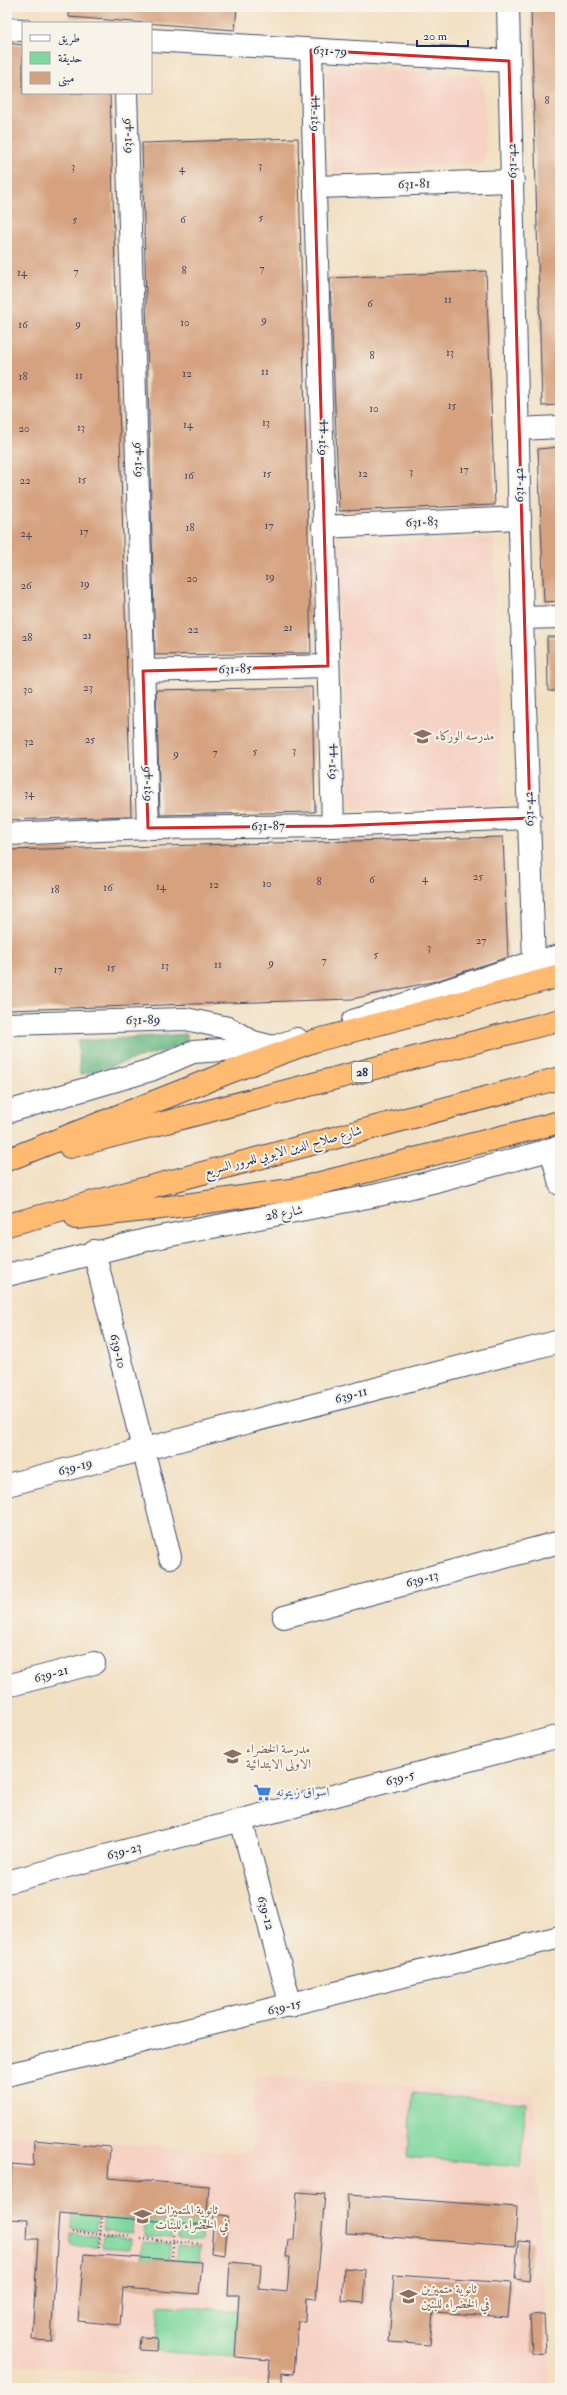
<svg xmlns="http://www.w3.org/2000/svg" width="567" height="2395" viewBox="0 0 567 2395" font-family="'IM FELL Double Pica',Amiri,serif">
<rect width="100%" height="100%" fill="#f7f3e8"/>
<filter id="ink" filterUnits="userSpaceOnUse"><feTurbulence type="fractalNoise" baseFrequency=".025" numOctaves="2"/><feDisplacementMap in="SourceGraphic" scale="8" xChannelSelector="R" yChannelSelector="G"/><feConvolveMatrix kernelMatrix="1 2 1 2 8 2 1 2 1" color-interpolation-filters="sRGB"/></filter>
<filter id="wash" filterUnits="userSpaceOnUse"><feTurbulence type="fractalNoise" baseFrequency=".012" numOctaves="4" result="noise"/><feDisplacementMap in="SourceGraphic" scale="16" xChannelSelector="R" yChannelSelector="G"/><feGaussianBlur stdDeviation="0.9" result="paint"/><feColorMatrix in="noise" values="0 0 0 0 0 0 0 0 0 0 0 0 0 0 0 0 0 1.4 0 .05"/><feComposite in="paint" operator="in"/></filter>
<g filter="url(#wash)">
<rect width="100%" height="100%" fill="#f2e0c3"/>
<!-- built -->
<g fill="#f6d2c4">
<path d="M 333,66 L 476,75 L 484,87 L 486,157 L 483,164 L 336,172 L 331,166 L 326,73 Z"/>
<path d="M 494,538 L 501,805 L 356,810 L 349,804 L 336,544 Z"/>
<path d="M 255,2075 L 533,2094 L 550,2388 L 334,2388 L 12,2365 L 7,2279 L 7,2134 L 252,2154 Z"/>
</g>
<!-- green -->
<g fill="#7fd89d" stroke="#4d847e">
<path d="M 413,2093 L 526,2103 L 520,2167 L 407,2157 Z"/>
<path d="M 73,2214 L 98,2216 L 96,2230 L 72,2228 Z"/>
<path d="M 105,2216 L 133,2219 L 132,2233 L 103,2230 Z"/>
<path d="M 145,2220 L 172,2222 L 171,2238 L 144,2236 Z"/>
<path d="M 179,2222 L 203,2224 L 202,2241 L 178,2239 Z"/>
<path d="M 71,2234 L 97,2235 L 97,2247 L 71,2246 Z"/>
<path d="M 103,2235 L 131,2238 L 130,2249 L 102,2247 Z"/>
<path d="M 143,2242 L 170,2244 L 169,2260 L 142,2258 Z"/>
<path d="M 177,2246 L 200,2247 L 199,2262 L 176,2260 Z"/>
<path d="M 159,2305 L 238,2311 L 235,2357 L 156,2351 Z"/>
</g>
<!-- forest -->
<path fill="#67b884" stroke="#417471" d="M 186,1034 L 187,1039 L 184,1045 L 80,1075 L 78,1041 Z"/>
<g id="blocks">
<!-- building -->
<g fill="#d5a17f">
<path d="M 69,7 L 237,7 L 235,30 L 69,17 Z"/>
<path d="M 531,7 L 560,7 L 560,405 L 542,406 Z"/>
<path d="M 7,43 L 23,45 L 23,93 L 110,93 L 131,816 L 7,820 Z"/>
<path d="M 298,138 L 311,653 L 155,655 L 142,143 Z"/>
<path d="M 486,271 L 495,505 L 339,511 L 330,278 Z"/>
<path d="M 560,447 L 560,601 L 544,602 L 538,449 Z"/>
<path d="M 547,637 L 560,637 L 560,691 L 548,691 Z"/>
<path d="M 312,687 L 315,812 L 160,815 L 156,690 Z"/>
<path d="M 503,837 L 508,957 L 436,981 L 352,999 L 7,1010 L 7,850 Z"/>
<path d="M 34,2140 L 110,2147 L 108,2178 L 209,2186 L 206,2225 L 59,2213 L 51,2341 L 32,2340 L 38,2239 L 27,2239 L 28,2220 L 9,2219 L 12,2164 L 33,2166 Z"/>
<path d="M 297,2192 L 325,2194 L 316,2299 L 306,2298 L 305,2321 L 298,2321 L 294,2374 L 282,2373 L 282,2383 L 268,2382 L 270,2360 L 235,2357 L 239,2295 L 228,2295 L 230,2262 L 261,2265 L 259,2289 L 287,2292 L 290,2257 L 286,2257 L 288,2240 L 294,2240 Z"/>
<path d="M 348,2195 L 517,2207 L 515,2246 L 346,2234 Z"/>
<path d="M 214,2214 L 228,2216 L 225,2255 L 211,2253 Z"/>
<path d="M 518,2241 L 532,2242 L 529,2281 L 515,2279 Z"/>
<path d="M 84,2254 L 202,2262 L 199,2294 L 123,2288 L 120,2325 L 78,2321 Z"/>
<path d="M 344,2268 L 366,2270 L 364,2303 L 342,2301 Z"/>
<path d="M 394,2275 L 511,2283 L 508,2317 L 433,2312 L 430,2345 L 389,2342 Z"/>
<path d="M 544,2314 L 546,2353 L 532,2354 L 530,2315 Z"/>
<path d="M 140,2337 L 157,2338 L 156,2351 L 139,2350 Z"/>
</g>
</g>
</g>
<g filter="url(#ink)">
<use href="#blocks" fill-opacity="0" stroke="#3b4a6d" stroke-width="1"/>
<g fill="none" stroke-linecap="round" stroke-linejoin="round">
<defs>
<g id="minor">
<path d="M 508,7 L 522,618 L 534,962"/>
<path d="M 7,29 L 23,30"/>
<path d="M 151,40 L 509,61"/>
<path d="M 311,50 L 333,826"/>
<path d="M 126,93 L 148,828"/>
<path d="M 315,187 L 513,181"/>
<path d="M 518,429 L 560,427"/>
<path d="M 323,527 L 520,518"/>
<path d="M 522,618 L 560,617"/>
<path d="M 143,671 L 328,666"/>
<path d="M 7,834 L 148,828 L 333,826 L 530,818"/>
<path d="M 353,1021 L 534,962 L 560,956"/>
<path d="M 7,1024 L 186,1019 L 228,1028 L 253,1042 L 265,1045 L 274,1047 L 297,1039"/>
<path d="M 7,1112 L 151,1070 L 193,1052 L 266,1047"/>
<path d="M 551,1149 L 560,1184"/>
<path d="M 94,1251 L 170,1557"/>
<path d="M 7,1275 L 150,1239 L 378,1195 L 436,1181 L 560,1147"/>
<path d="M 7,1485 L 560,1341"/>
<path d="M 284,1617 L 560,1542"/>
<path d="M 7,1686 L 94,1663"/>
<path d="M 241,1820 L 291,2006"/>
<path d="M 7,1882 L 560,1736"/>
<path d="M 7,2075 L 560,1937"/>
</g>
<g id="highway">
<path d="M 70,1147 L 560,1020"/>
<path d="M 7,1160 L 227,1073 L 314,1041 L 560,976"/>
<path d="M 76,1218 L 186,1205 L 297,1189 L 560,1122"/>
<path d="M 7,1225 L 560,1078"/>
</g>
</defs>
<!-- minor casing -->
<use href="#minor" stroke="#3b4a6d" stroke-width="24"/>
<!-- highway casing -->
<use href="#highway" stroke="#3b4a6d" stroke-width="24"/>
<!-- path -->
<g stroke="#3b4a6d" stroke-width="2.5" stroke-dasharray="1 3" stroke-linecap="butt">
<path d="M 72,2232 L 131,2236"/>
<path d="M 141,2239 L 201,2244"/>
<path d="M 99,2247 L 102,2216"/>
<path d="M 172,2260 L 175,2222"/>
</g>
<!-- minor -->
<use href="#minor" stroke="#fff" stroke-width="22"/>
<!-- highway -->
<use href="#highway" stroke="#ffbb71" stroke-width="22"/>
</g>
</g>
<!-- marked area -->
<path fill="none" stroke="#d62828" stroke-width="3" stroke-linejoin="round" d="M 311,50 L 509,61 L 530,818 L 333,826 L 148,828 L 143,671 L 328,666 Z"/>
<!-- icons -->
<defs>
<symbol id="school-bare" viewBox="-9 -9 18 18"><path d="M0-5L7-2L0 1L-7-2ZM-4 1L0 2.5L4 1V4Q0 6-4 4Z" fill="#8d6e63" stroke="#f7f3e8" stroke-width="2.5" paint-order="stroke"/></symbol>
<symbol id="supermarket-bare" viewBox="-9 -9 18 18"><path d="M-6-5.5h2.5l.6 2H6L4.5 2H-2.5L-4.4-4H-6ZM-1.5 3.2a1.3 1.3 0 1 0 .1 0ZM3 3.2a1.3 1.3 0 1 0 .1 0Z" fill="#3f7fe0" stroke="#f7f3e8" stroke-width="2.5" paint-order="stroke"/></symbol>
</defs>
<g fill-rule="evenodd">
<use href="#school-bare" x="410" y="724" width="25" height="25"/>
<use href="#school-bare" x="220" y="1744" width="25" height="25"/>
<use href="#supermarket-bare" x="250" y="1780" width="25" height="25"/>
<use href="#school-bare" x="130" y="2204" width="25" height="25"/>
<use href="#school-bare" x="396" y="2284" width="25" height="25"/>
</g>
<g text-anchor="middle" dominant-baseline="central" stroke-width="4" stroke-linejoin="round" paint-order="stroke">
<!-- number labels -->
<g font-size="11" fill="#4a4c66">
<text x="547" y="100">8</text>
<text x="260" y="165">3</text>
<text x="73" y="166">3</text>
<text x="182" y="168">4</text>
<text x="261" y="217">5</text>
<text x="75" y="219">5</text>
<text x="183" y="219">6</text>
<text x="262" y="268">7</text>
<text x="184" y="270">8</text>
<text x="76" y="271">7</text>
<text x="22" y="272">14</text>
<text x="448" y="299">11</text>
<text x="370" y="303">6</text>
<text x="264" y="319">9</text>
<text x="185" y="322">10</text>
<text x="78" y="323">9</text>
<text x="23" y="324">16</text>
<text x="450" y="352">13</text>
<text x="372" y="355">8</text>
<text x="265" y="371">11</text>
<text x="187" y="373">12</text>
<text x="79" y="375">11</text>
<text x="23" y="376">18</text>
<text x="452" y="405">15</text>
<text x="374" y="408">10</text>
<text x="266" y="422">13</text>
<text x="188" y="424">14</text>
<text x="81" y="427">13</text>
<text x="24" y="428">20</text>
<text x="464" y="469">17</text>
<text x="411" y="471">3</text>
<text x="267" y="473">15</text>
<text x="363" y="473">12</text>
<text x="189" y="475">16</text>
<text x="82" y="479">15</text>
<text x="25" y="480">22</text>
<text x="269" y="525">17</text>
<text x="190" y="527">18</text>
<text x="84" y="531">17</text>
<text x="26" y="533">24</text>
<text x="270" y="576">19</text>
<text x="192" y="578">20</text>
<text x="85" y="583">19</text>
<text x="26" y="585">26</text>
<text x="288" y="627">21</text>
<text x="193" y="629">22</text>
<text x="87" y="635">21</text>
<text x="27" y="637">28</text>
<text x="88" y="687">23</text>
<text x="28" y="689">30</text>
<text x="90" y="739">25</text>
<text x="29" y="741">32</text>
<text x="294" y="750">3</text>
<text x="255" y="751">5</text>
<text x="215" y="752">7</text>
<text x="176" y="753">9</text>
<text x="29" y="793">34</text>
<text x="478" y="876">25</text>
<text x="425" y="878">4</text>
<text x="372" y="879">6</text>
<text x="319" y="881">8</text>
<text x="267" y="883">10</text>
<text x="214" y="884">12</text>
<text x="161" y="886">14</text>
<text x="108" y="887">16</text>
<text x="55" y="889">18</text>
<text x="481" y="940">27</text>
<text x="429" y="947">3</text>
<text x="376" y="954">5</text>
<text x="324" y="960">7</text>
<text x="271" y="962">9</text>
<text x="218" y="964">11</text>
<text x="165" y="965">13</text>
<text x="111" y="967">15</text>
<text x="58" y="969">17</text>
</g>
<!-- shield labels -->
<rect fill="#f7f3e8" stroke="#5d6a87" stroke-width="1" x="352" y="1062" width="20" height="20" rx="3"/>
<g font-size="12" font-weight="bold" fill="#1b2f5e">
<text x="362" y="1072">28</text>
</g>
<!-- street labels -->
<g font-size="13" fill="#1b2f5e" stroke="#f7f3e8">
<text transform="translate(330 51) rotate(3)">631-79</text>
<text transform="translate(313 114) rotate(-92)">631-44</text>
<text transform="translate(127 136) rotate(-92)">631-46</text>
<text transform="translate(512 161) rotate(-92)">631-42</text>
<text transform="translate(414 184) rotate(-2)">631-81</text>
<text transform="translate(321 438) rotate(-91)">631-44</text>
<text transform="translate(137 460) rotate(-92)">631-46</text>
<text transform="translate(519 485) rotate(-91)">631-42</text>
<text transform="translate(422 522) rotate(-3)">631-83</text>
<text transform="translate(235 669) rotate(-2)">631-85</text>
<text transform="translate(331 762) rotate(-92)">631-44</text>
<text transform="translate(146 784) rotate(-92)">631-46</text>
<text transform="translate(529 809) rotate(-92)">631-42</text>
<text transform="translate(268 826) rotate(-1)">631-87</text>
<text transform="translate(143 1020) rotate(-1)">631-89</text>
<text transform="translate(283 1151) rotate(-15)">شارع صلاح الدين الايوبي للمرور السريع</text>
<text transform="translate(284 1213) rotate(-10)">شارع 28</text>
<text transform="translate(118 1351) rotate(76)">639-10</text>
<text transform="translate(351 1395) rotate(-15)">639-11</text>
<text transform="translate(75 1467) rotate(-15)">639-19</text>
<text transform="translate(422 1579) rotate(-15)">639-13</text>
<text transform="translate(51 1674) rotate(-15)">639-21</text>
<text transform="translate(400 1778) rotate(-15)">639-5</text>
<text transform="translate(124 1851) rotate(-15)">639-23</text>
<text transform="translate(266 1913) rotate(75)">639-12</text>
<text transform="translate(284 2007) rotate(-14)">639-15</text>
</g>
<!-- education labels -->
<g font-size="13" fill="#785e54" stroke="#f7f3e8" text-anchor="start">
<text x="435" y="736">مدرسه الوركاء</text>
<text x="246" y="1749">مدرسة الخضراء<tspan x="246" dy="15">الاولى الابتدائية</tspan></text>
<text x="155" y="2210">ثانوية المتميزات<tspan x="155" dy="15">في الخضراء للبنات</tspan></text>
<text x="421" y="2289">ثانوية متميزين<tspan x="421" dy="15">في الخضراء للبنين</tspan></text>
</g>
<!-- shop labels -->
<g font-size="13" fill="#366cbe" stroke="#f7f3e8" text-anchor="start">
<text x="276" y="1792">اسواق زيتونه</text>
</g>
</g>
<!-- margin -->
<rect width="567" height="2395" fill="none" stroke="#f7f3e8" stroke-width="24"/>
<!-- legend -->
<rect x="22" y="22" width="130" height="72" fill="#f7f3e8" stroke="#9fa5b1"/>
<rect x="30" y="35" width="20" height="6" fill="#ffffff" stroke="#9fa5b1"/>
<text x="58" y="42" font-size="12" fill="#1b2f5e">طريق</text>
<rect x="30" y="52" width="20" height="12" fill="#7fd89d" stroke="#9fa5b1"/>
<text x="58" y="62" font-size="12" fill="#1b2f5e">حديقة</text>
<rect x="30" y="72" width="20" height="12" fill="#d5a17f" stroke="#9fa5b1"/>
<text x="58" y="82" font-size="12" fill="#1b2f5e">مبنى</text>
<!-- scale -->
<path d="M417 40v6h51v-6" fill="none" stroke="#1b2f5e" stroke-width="2"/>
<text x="423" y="40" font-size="12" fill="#1b2f5e" stroke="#f7f3e8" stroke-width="3" paint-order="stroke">20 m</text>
</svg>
